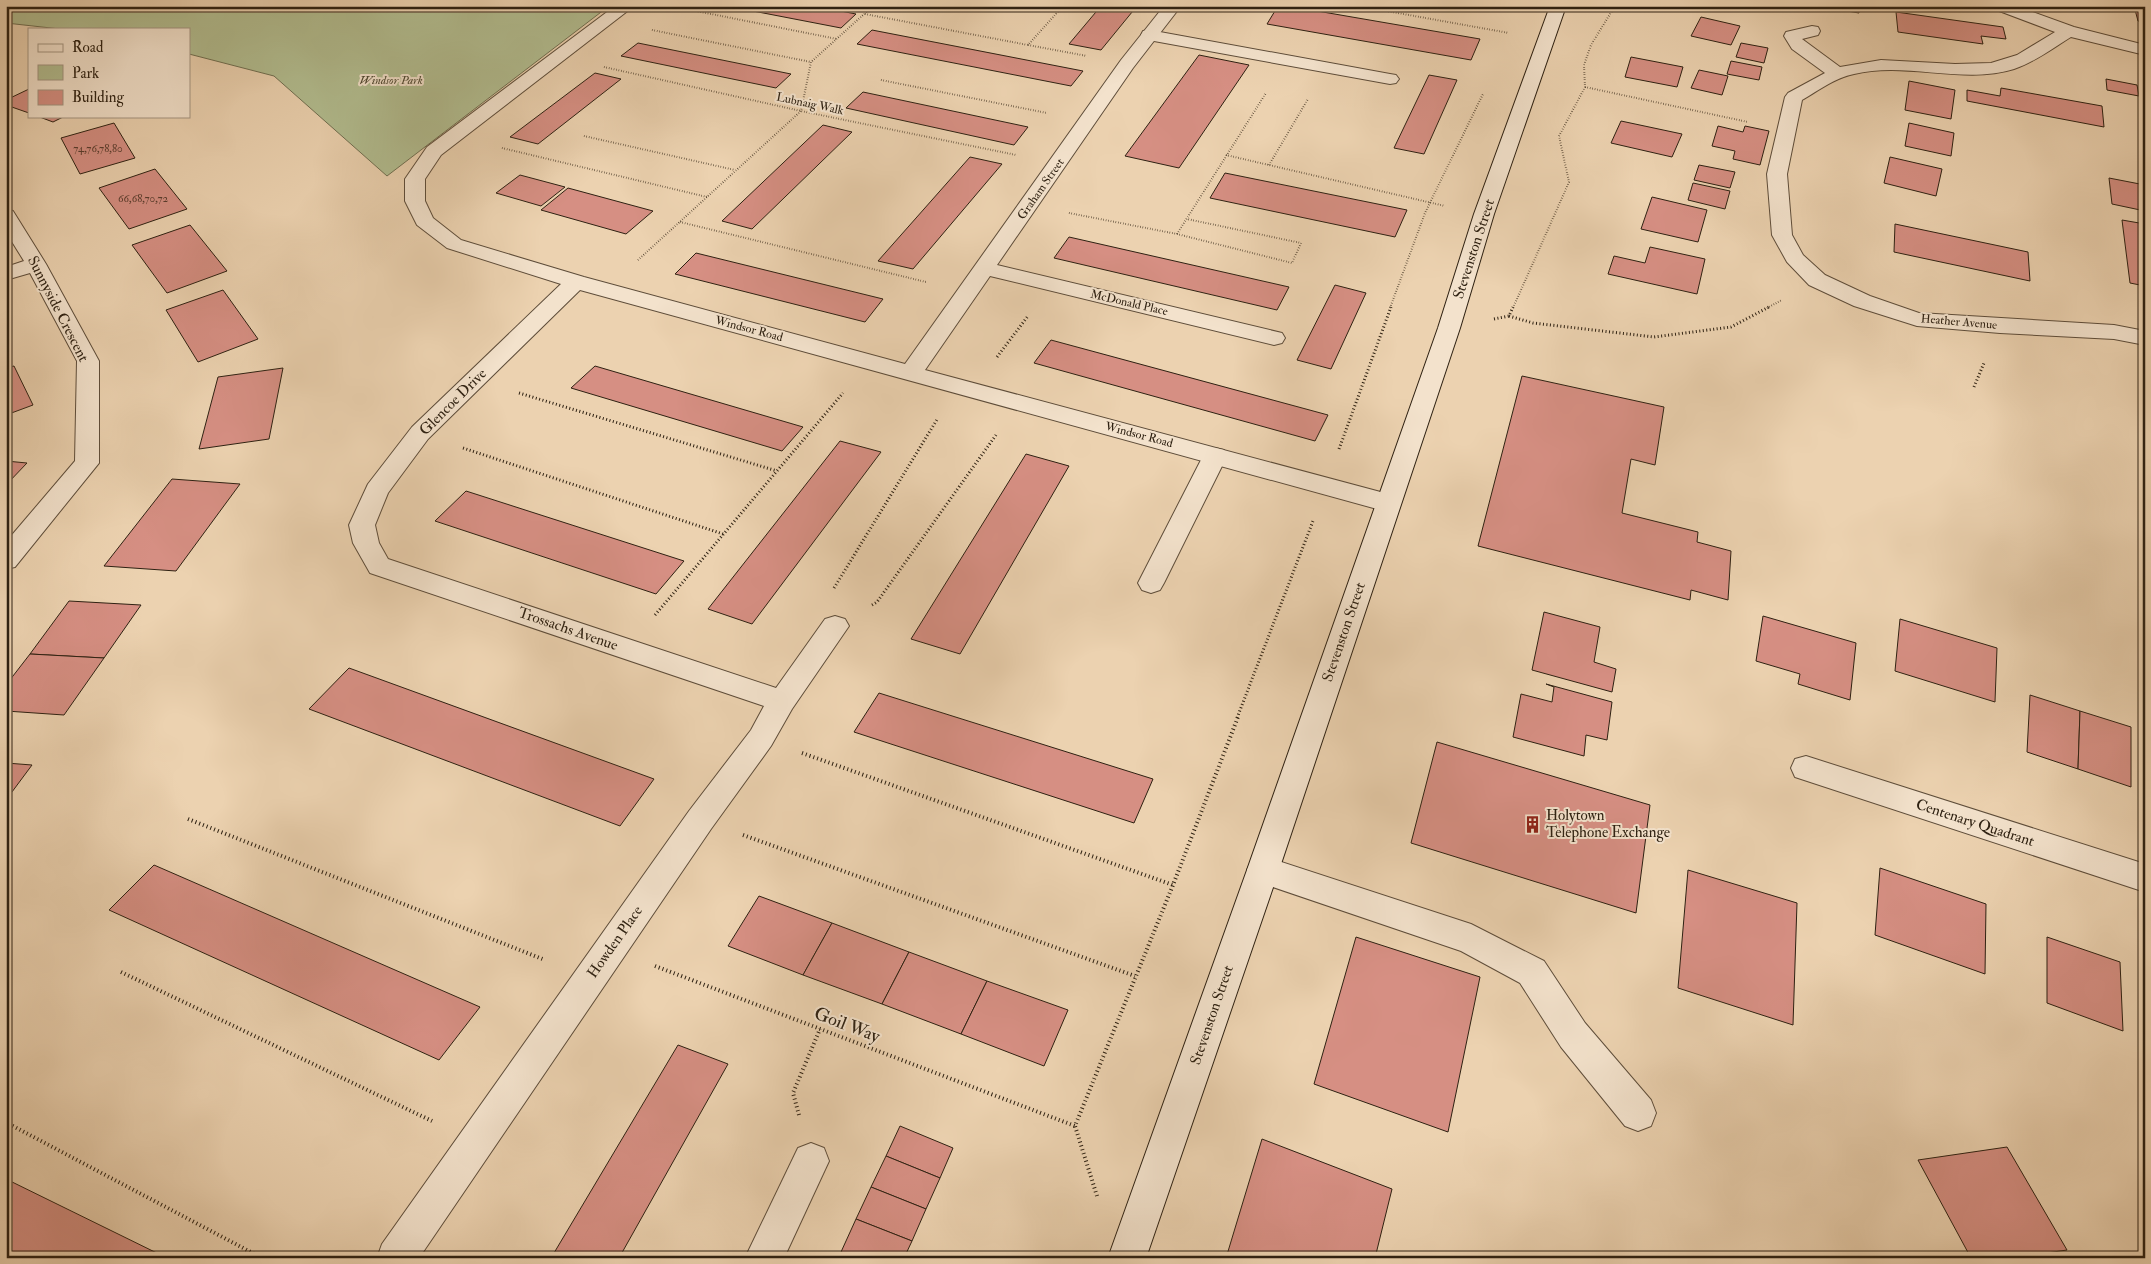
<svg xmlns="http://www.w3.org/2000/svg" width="2151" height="1264" viewBox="0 0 2151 1264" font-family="'IM FELL Double Pica',serif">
<rect width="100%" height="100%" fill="#ecd2b0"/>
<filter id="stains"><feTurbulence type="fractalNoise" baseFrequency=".004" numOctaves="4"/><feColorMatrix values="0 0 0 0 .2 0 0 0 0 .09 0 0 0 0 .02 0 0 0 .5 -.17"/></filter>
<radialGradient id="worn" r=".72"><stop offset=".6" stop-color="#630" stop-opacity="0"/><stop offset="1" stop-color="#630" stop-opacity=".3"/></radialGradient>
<!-- green -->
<path fill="#b2bd90" stroke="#706f51" d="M 6,6 L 609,6 L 387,176 L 274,76 L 189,54 L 189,29 L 60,29 L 6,23 Z"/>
<!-- building -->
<g fill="#d68f83" stroke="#2e2112">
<path d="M 727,6 L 815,6 L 856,14 L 841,28 Z"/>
<path d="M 1101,6 L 1137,6 L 1101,50 L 1069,44 Z"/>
<path d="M 1278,6 L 1288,6 L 1480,39 L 1471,60 L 1267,24 Z"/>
<path d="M 1818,6 L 1859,6 L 1859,13 Z"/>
<path d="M 2134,6 L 2145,6 L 2145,22 L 2138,21 Z"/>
<path d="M 1896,12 L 2003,27 L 2006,39 L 1981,36 L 1983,44 L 1898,32 Z"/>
<path d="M 1701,17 L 1740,26 L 1731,45 L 1691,36 Z"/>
<path d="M 872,30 L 1083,71 L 1071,86 L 857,44 Z"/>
<path d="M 638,43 L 791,74 L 776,88 L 621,56 Z"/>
<path d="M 1741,43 L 1768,48 L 1764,63 L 1736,57 Z"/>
<path d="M 1199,55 L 1249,65 L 1179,168 L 1125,156 Z"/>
<path d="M 1631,57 L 1683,67 L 1677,87 L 1625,77 Z"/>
<path d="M 1731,61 L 1762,67 L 1759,80 L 1727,74 Z"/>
<path d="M 1699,70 L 1728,76 L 1722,95 L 1691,88 Z"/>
<path d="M 595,73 L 621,79 L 538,144 L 510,137 Z"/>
<path d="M 1429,75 L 1457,80 L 1424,154 L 1394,148 Z"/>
<path d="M 2106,79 L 2137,85 L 2139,96 L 2107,90 Z"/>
<path d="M 1909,81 L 1955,90 L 1951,119 L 1905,110 Z"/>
<path d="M 2001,88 L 2102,106 L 2104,127 L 1967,101 L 1967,90 L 2000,96 Z"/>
<path d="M 29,89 L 29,113 L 6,105 L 6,100 Z"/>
<path d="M 863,92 L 1028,127 L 1014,145 L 846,108 Z"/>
<path d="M 37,116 L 65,116 L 53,122 Z"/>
<path d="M 1621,121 L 1682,134 L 1672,157 L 1611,143 Z"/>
<path d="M 114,123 L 135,158 L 80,174 L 61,138 Z"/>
<path d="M 1909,123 L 1954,133 L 1951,156 L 1905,146 Z"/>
<path d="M 823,125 L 852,132 L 752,229 L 722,221 Z"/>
<path d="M 1718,126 L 1743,132 L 1745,126 L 1769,131 L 1760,165 L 1733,159 L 1735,151 L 1712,146 Z"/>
<path d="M 970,157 L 1002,164 L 913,269 L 878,261 Z"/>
<path d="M 1890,157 L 1942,169 L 1936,196 L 1884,183 Z"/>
<path d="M 1699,165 L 1735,172 L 1730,188 L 1694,180 Z"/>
<path d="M 155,169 L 187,209 L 129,229 L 99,188 Z"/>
<path d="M 1225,173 L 1407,210 L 1395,237 L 1210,198 Z"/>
<path d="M 520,175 L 565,187 L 541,206 L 496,193 Z"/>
<path d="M 2109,178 L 2145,185 L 2145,211 L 2112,204 Z"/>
<path d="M 1693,183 L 1730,191 L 1725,209 L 1688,200 Z"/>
<path d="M 568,188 L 653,211 L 626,234 L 541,210 Z"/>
<path d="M 1652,197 L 1707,210 L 1698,242 L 1641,229 Z"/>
<path d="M 2122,220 L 2145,224 L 2145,286 L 2130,283 Z"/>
<path d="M 1895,224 L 2028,252 L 2030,281 L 1894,252 Z"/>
<path d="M 190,225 L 227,271 L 167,293 L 132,245 Z"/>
<path d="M 1069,237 L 1289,287 L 1277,310 L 1054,258 Z"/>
<path d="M 1650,247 L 1705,259 L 1697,294 L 1608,274 L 1614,256 L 1645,263 Z"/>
<path d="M 696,253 L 883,299 L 865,322 L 675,274 Z"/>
<path d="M 1335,285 L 1366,293 L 1331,369 L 1297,360 Z"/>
<path d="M 223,290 L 258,339 L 198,362 L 166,310 Z"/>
<path d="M 1051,340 L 1328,415 L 1315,441 L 1034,363 Z"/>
<path d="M 14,366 L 33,405 L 6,415 L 6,368 Z"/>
<path d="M 595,366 L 803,427 L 782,451 L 571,388 Z"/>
<path d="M 283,368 L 269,439 L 199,449 L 218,377 Z"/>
<path d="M 1522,376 L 1664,407 L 1655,465 L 1631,459 L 1622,513 L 1698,532 L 1697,542 L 1731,551 L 1728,600 L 1691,590 L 1690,600 L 1478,546 Z"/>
<path d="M 840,441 L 881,452 L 752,624 L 708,609 Z"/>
<path d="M 1026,454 L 1069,466 L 960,654 L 911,639 Z"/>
<path d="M 6,461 L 27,463 L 6,485 Z"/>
<path d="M 172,479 L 240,484 L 176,571 L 104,566 Z"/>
<path d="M 466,491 L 684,561 L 656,594 L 435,521 Z"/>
<path d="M 69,601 L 141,605 L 104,658 L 30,654 Z"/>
<path d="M 1544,612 L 1600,627 L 1594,662 L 1616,669 L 1612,692 L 1532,670 Z"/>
<path d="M 1763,616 L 1856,643 L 1850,700 L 1798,684 L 1800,674 L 1756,661 Z"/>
<path d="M 1900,619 L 1997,648 L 1995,702 L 1895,671 Z"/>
<path d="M 30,654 L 104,658 L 64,715 L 6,711 L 6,685 Z"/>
<path d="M 349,668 L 654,779 L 620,826 L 309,709 Z"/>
<path d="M 1546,684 L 1612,702 L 1607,740 L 1586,735 L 1584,756 L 1513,737 L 1521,694 L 1552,702 L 1554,687 Z"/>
<path d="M 879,693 L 1153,779 L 1134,823 L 854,732 Z"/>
<path d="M 2030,695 L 2080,711 L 2078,769 L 2027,752 Z"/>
<path d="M 2080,711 L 2131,727 L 2131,787 L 2078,769 Z"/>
<path d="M 1437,742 L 1650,805 L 1636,913 L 1411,843 Z"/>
<path d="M 6,763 L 32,765 L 6,800 Z"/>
<path d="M 154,865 L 480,1007 L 439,1060 L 109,910 Z"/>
<path d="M 1880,868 L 1986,904 L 1985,974 L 1875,935 Z"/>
<path d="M 1688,870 L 1797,903 L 1793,1025 L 1678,988 Z"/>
<path d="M 759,896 L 832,923 L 803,975 L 728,946 Z"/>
<path d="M 832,923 L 909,952 L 882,1004 L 803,975 Z"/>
<path d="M 1356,937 L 1480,977 L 1448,1132 L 1314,1084 Z"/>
<path d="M 2047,937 L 2120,962 L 2123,1031 L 2047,1003 Z"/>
<path d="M 909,952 L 987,981 L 961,1034 L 882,1004 Z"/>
<path d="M 987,981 L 1068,1010 L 1044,1066 L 961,1034 Z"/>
<path d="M 678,1045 L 728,1064 L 619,1258 L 551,1258 Z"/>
<path d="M 900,1126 L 953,1148 L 940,1178 L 886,1156 Z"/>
<path d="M 1262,1139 L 1392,1189 L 1375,1258 L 1226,1258 Z"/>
<path d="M 2007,1147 L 2067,1250 L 2012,1258 L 1971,1258 L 1918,1160 Z"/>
<path d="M 886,1156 L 940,1178 L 926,1209 L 871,1187 Z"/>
<path d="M 6,1179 L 167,1258 L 6,1258 Z"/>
<path d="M 871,1187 L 926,1209 L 912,1241 L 856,1219 Z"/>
<path d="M 856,1219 L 912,1241 L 904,1258 L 856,1258 L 841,1252 Z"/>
</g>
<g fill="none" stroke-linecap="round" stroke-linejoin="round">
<defs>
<g id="service">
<path d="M 1149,30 L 1390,74 L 1396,75 L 1399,79 L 1396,83 L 1390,84 L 1143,39 L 1141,35 L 1143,31 Z"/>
<path d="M 1215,448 L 1224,450 L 1227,456 L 1164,583 L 1160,590 L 1151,593 L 1142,590 L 1138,583 L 1203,456 L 1206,450 Z"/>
<path d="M 1263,856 L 1471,924 L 1544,961 L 1585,1023 L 1651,1100 L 1656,1113 L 1651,1126 L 1638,1131 L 1625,1126 L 1561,1047 L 1520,983 L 1461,951 L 1252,880 L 1247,870 L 1252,860 Z"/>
<path d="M 811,1143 L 824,1148 L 829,1161 L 784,1258 L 745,1258 L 798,1148 Z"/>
</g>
<g id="minor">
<path d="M 615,6 L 634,6 L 441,155 L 425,179 L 425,201 L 433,218 L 461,240 L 584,277 L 905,364 L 1121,60 L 1164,6 L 1181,6 L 1133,68 L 997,265 L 1282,333 L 1285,338 L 1282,343 L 1274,345 L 990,276 L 925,370 L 1388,494 L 1397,497 L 1401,503 L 1397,509 L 1388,512 L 580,290 L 428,439 L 388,493 L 375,525 L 379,543 L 388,559 L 776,688 L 825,619 L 835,616 L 845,619 L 849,626 L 792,709 L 771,746 L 711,829 L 419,1258 L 377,1258 L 382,1244 L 689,811 L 751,730 L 764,706 L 370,573 L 353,543 L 349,525 L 368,484 L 412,427 L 561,284 L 447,248 L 417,225 L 405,201 L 405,179 L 427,147 Z"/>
<path d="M 1992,6 L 2016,6 L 2074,27 L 2145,45 L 2145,55 L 2071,37 C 2053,48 2035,62 2014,69 C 1962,85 1906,61 1854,74 C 1835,78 1819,90 1802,100 L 1787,174 L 1792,235 L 1803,255 L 1825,275 L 1870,296 L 1919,313 L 2114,325 L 2145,331 L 2145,345 L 2114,339 L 2000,333 L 1917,326 L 1854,306 L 1809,285 L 1787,262 L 1772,235 L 1767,174 L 1785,97 L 1788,93 L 1825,73 L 1792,49 L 1784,36 L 1786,32 L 1812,26 L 1818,27 L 1820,31 L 1818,35 L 1802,39 L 1840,67 L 1881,60 L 1955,64 L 1991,63 L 2017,55 L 2055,32 L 1994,9 Z"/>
<path d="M 6,209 L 13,211 L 46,264 L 99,361 L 99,463 L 15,567 L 6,569 L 6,542 L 75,461 L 77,361 L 30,273 L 6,280 L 6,267 L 24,261 L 6,232 Z"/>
<path d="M 1806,756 L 2145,864 L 2145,892 L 1795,777 L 1791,768 L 1795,759 Z"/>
</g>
<path id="secondary" d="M 1550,6 L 1566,6 L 1494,214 L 1460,328 L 1279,870 L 1146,1258 L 1108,1258 L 1247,870 L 1438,328 L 1474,214 Z"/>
</defs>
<!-- service casing -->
<use href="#service" stroke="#5e4d3a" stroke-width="2"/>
<!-- minor casing -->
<use href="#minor" stroke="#5e4d3a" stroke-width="2"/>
<!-- secondary casing -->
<use href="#secondary" stroke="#2e2112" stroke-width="2"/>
<!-- path-far2 -->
<g stroke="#2e2112" stroke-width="2" stroke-dasharray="0.5 2" stroke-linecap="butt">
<path d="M 671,6 L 837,39"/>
<path d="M 1063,6 L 1028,45 L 1087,56"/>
<path d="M 1359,6 L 1509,33"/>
<path d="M 865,14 L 1028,45"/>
<path d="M 652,30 L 811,62"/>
<path d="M 604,67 L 801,111 L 1016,155"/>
<path d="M 881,80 L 1047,113"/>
<path d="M 1585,87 L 1748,122"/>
<path d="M 584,136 L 735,170"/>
<path d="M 502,148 L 707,197"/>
<path d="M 1226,155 L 1445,206"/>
<path d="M 1269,165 L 1308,99"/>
<path d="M 1069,213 L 1177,234 L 1292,263 L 1301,243 L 1187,219"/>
<path d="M 680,222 L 926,282"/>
<path d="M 1177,234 L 1266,93"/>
<path d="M 638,260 L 801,111 L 811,62 L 873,6"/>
<path d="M 1390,308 L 1425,213 L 1483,94"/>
<path d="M 1513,308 L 1569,182 L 1559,136 L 1585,87 L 1584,65 L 1591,45 L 1615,6"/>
<path d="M 1767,308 L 1782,300"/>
</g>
<!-- path-far1 -->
<g stroke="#2e2112" stroke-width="3" stroke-dasharray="1 2.5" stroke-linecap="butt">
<path d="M 1509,316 L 1533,323 L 1654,337 L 1731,327 L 1769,307"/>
<path d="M 1494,319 L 1509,316 L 1513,307"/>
<path d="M 997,357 L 1028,316"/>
<path d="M 1974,387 L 1984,363"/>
<path d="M 519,393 L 777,471"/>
<path d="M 463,448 L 723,534"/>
<path d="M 1339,449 L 1391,307"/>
<path d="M 834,588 L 938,418"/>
<path d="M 872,605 L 877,602 L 996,435"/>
<path d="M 655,615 L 843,393"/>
<path d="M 1237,718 L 1313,521"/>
</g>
<!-- path -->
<g stroke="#2e2112" stroke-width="4" stroke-dasharray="1 3" stroke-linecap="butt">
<path d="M 802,753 L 1173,885"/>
<path d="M 188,819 L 545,960"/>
<path d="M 743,835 L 1135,976"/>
<path d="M 655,966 L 1075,1126"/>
<path d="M 121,972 L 432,1121"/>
<path d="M 799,1115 L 793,1093 L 820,1029"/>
<path d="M 9,1124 L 262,1258"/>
<path d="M 1097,1196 L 1075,1126 L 1173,885 L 1238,717"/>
</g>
<!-- service -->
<use href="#service" fill="#f3e2cc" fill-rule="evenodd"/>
<!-- minor -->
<use href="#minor" fill="#f3e2cc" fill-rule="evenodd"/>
<!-- secondary -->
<use href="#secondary" fill="#f3e2cc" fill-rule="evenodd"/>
</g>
<!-- icons -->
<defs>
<symbol id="building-bare" viewBox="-9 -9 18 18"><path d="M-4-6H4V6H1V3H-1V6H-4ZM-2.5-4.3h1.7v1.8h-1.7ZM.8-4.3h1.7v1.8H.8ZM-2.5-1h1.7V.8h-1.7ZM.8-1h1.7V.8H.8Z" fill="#8f2418" stroke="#f3e2cc" stroke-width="2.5" paint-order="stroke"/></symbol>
</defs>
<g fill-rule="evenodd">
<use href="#building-bare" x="1520" y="812" width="25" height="25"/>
</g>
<g text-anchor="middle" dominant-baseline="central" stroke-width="4" stroke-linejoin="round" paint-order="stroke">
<!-- far-number labels -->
<g font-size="11" fill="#583c2e">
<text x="98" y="148">74,76,78,80</text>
<text x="143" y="198">66,68,70,72</text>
</g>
<!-- far-park labels -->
<g font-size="12" font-style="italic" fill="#4f4832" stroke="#f3e2cc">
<text x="391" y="80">Windsor Park</text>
</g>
<!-- far-street labels -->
<g font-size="12" fill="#2e2112" stroke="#f3e2cc">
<text transform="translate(810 104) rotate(12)">Lubnaig Walk</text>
<text transform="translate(1041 189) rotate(-55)">Graham Street</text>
<text transform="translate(1129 303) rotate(13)">McDonald Place</text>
<text transform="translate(1959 322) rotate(5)">Heather Avenue</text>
<text transform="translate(749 329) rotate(15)">Windsor Road</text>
<text transform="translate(1139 435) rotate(15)">Windsor Road</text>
</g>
<!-- street labels -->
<g font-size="15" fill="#2e2112" stroke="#f3e2cc">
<text transform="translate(1474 249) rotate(-72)">Stevenston Street</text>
<text transform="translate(58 309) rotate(63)">Sunnyside Crescent</text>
<text transform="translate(453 402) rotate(-45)">Glencoe Drive</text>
<text transform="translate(568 629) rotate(19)">Trossachs Avenue</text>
<text transform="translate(1344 632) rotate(-71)">Stevenston Street</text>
<text transform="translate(1975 823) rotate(18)">Centenary Quadrant</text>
<text transform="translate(615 942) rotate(-55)">Howden Place</text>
<text transform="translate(1212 1015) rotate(-71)">Stevenston Street</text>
</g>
<!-- poi labels -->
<g font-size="15" fill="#2e2112" stroke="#f3e2cc" text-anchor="start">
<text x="1546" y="815">Holytown<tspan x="1546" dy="17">Telephone Exchange</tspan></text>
</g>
<!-- near-street labels -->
<g font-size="18" fill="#2e2112" stroke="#f3e2cc">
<text transform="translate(847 1025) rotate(21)">Goil Way</text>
</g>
</g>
<!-- margin -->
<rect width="2151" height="1264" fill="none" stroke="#ecd2b0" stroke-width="25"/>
<rect x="8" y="8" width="2136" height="1249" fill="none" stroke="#2e2112" stroke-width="2.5"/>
<rect x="12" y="12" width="2126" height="1239" fill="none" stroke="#2e2112"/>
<!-- legend -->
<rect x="28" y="28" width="162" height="90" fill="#f3e2cc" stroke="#a49582"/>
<rect x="38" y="44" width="25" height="8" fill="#f3e2cc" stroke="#a49582"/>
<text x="72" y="52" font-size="15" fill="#2e2112">Road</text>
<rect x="38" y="65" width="25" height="15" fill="#b2bd90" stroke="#a49582"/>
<text x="72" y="78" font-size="15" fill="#2e2112">Park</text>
<rect x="38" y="90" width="25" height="15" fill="#d68f83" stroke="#a49582"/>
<text x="72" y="102" font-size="15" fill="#2e2112">Building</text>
<rect width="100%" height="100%" filter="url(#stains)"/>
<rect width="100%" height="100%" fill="url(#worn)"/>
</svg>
